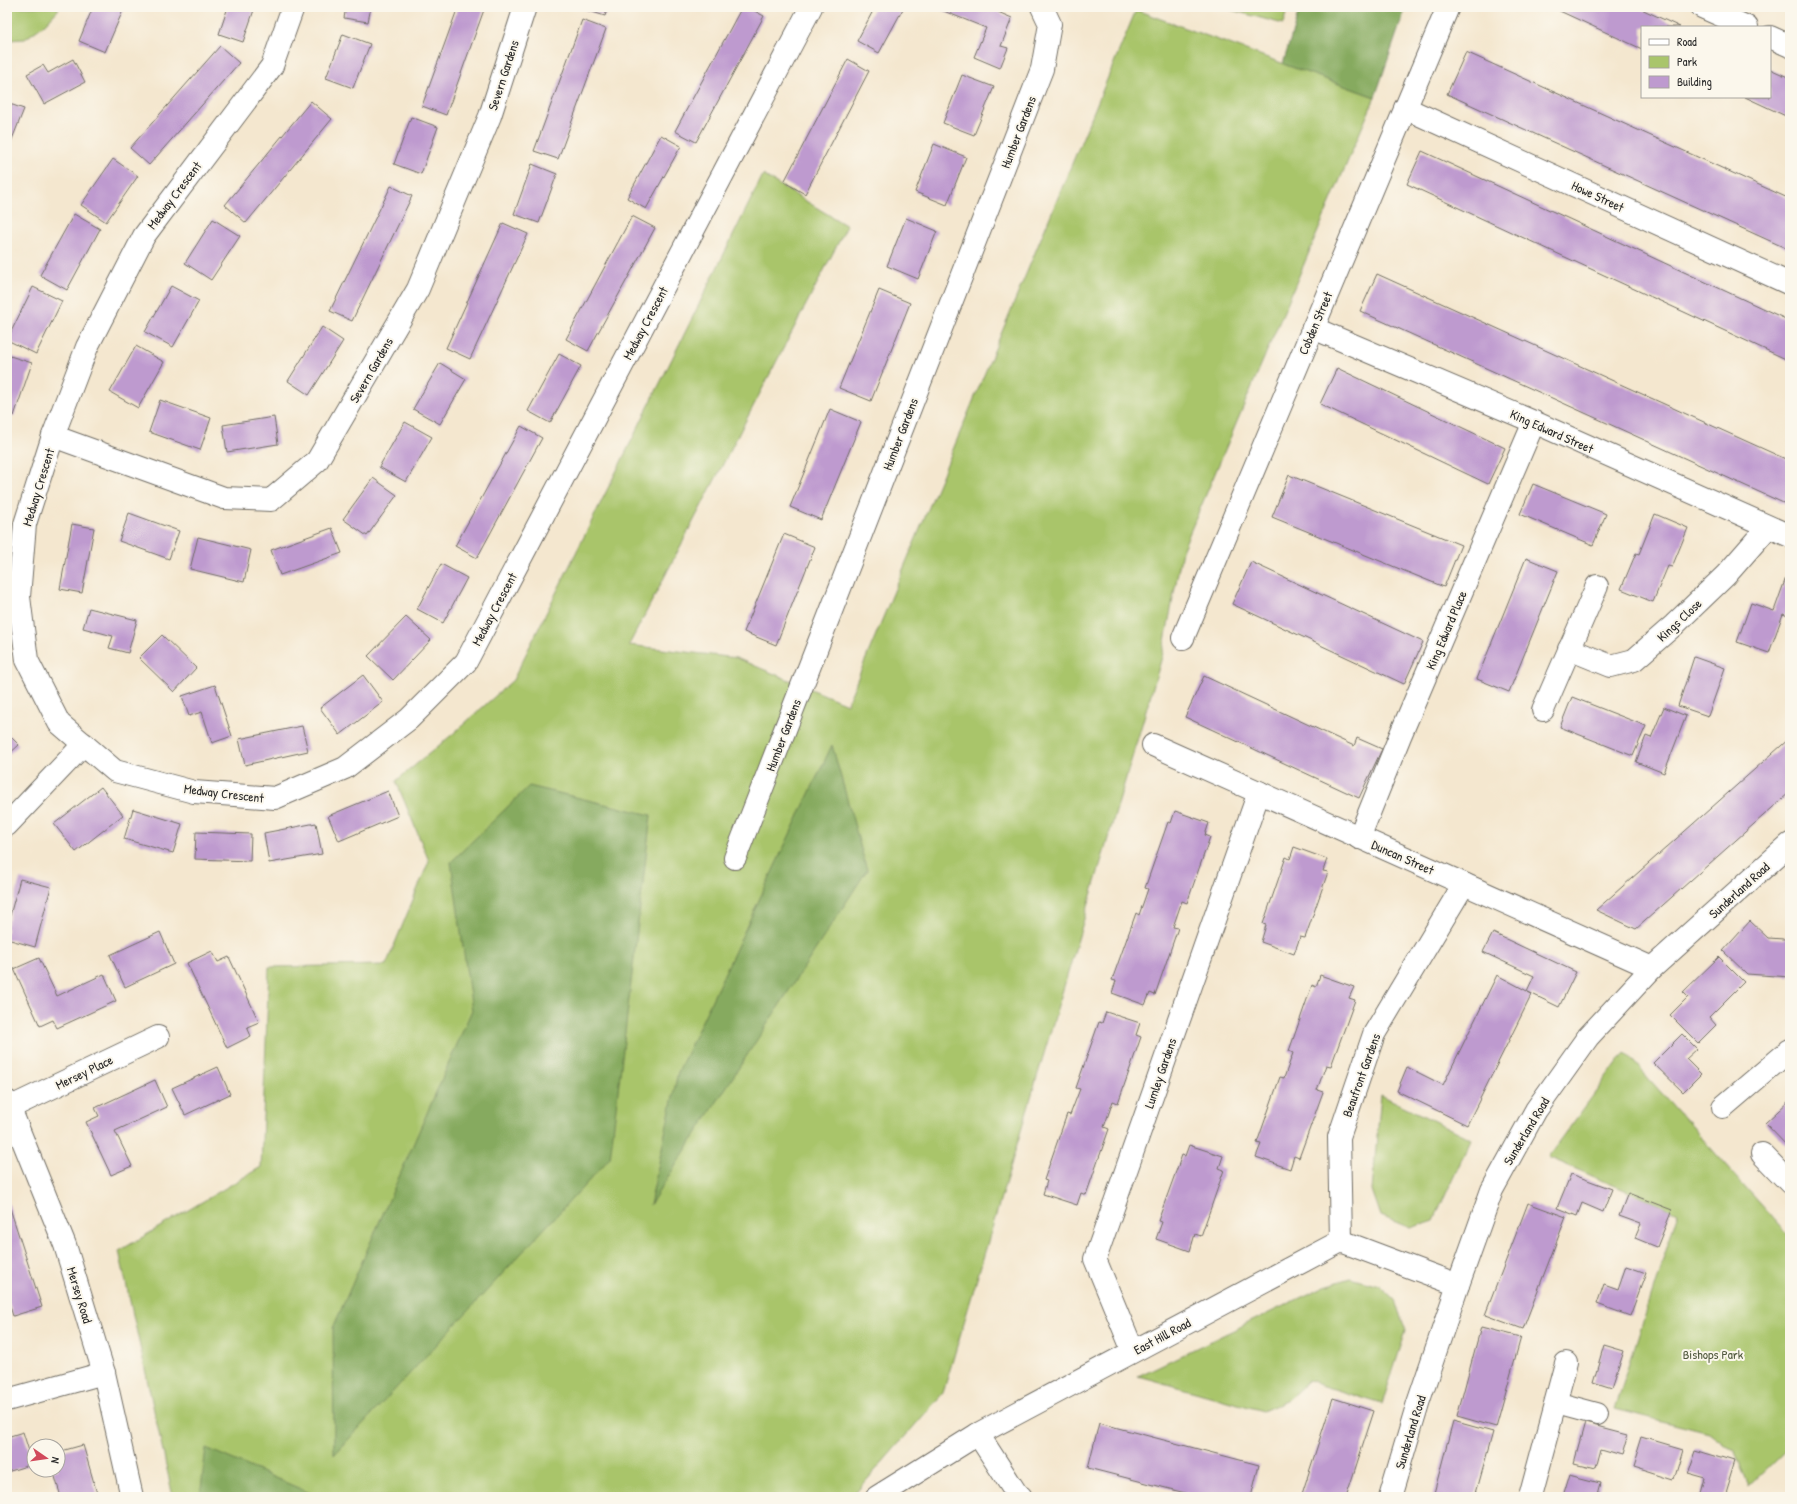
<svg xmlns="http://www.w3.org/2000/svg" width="1797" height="1504" viewBox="0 0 1797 1504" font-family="'Patrick Hand',sans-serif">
<rect width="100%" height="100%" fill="#fbf7ec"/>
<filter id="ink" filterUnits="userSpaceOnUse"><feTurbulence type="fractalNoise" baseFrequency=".025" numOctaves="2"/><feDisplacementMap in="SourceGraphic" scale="8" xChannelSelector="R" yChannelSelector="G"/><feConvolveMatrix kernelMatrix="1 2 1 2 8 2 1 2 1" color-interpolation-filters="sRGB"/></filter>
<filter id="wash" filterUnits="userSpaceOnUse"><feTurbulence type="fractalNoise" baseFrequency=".012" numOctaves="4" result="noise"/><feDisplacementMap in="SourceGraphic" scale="16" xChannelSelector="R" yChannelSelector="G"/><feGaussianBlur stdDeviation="0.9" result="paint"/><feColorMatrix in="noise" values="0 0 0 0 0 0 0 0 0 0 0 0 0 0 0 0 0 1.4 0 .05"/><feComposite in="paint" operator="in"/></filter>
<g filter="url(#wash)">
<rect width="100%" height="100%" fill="#f4e7cf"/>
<!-- green -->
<g fill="#a9c56b" stroke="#6a784b">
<path d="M 9,7 L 59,7 L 58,10 L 44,25 L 25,39 L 7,40 L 7,11 Z"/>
<path d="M 1220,7 L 1288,7 L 1283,24 Z"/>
<path d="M 1136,10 L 1375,97 L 1182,551 L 1162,657 L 943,1393 L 852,1497 L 173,1497 L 119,1251 L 261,1167 L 269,967 L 386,965 L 429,861 L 396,781 L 454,733 L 513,680 L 763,175 L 847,226 L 629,645 L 736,658 L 847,704 Z"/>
<path d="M 1625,1052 L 1790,1237 L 1790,1447 L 1749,1487 L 1735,1453 L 1709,1433 L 1615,1409 L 1678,1213 L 1548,1157 Z"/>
<path d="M 1381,1095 L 1471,1139 L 1434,1220 L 1410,1228 L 1381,1216 L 1372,1190 Z"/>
<path d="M 1351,1278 L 1379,1286 L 1395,1301 L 1406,1331 L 1382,1404 L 1308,1381 L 1288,1400 L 1263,1411 L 1138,1376 L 1325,1286 Z"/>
</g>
<!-- forest -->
<g fill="#86aa5f" stroke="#586a45">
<path d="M 1300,7 L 1406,7 L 1375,97 L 1283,64 Z"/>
<path d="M 832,745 L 867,870 L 650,1205 L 678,1072 Z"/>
<path d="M 529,786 L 651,815 L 610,1158 L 334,1455 L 333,1328 L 472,1010 L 451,862 Z"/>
<path d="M 206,1448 L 319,1497 L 200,1497 Z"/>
</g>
<g id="blocks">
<!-- building -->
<g fill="#be9acf">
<path d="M 93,7 L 124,8 L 105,52 L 79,41 Z"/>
<path d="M 228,7 L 255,7 L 243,42 L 219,34 Z"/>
<path d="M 346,7 L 371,7 L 368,22 L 344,18 Z"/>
<path d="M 458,7 L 485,7 L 446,115 L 422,106 Z"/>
<path d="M 583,7 L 608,7 L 605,16 L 583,9 Z"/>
<path d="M 742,7 L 747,7 L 764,16 L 696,142 L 675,131 Z"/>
<path d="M 875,7 L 904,7 L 879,53 L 857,41 Z"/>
<path d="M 937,7 L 1000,7 L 998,12 L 1012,18 L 1001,46 L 1008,48 L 1000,68 L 974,57 L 986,28 L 936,8 Z"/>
<path d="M 1551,7 L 1637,7 L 1680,27 L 1642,27 L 1642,49 Z"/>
<path d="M 582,20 L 606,29 L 558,159 L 534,151 Z"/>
<path d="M 343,34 L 370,44 L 353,88 L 326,78 Z"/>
<path d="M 220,46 L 239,63 L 149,165 L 130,148 Z"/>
<path d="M 1466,52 L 1790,199 L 1790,250 L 1447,94 Z"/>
<path d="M 73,59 L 85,82 L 44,104 L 27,74 L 43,65 L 48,73 Z"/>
<path d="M 848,59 L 869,71 L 805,194 L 784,182 Z"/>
<path d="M 1770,69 L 1790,78 L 1790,118 L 1745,97 L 1770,97 Z"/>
<path d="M 962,75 L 994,87 L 974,135 L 943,123 Z"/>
<path d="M 311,101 L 332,119 L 246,223 L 225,205 Z"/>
<path d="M 7,103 L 24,109 L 7,152 Z"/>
<path d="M 411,117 L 438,127 L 421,174 L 394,164 Z"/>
<path d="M 661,135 L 681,146 L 646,209 L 627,198 Z"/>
<path d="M 934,144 L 966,157 L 947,205 L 915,192 Z"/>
<path d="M 1422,151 L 1790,321 L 1790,361 L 1407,184 Z"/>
<path d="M 113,159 L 138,176 L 106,222 L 81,205 Z"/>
<path d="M 532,164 L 557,174 L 539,223 L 514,214 Z"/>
<path d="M 391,186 L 412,196 L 352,321 L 330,311 Z"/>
<path d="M 74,214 L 100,229 L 67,290 L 40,275 Z"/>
<path d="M 632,216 L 655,228 L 588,351 L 566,339 Z"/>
<path d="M 906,218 L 937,231 L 918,279 L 887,266 Z"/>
<path d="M 213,219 L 240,236 L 211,280 L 185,263 Z"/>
<path d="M 503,223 L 528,234 L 470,359 L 446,348 Z"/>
<path d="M 1377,274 L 1790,461 L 1790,506 L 1360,311 Z"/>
<path d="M 171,286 L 199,301 L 173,347 L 145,332 Z"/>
<path d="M 33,287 L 62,301 L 36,354 L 7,340 Z"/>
<path d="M 879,290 L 910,303 L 871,401 L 839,388 Z"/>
<path d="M 322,327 L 343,341 L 309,395 L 288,381 Z"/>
<path d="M 136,346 L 164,362 L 138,408 L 110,392 Z"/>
<path d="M 559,354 L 581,366 L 550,423 L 528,411 Z"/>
<path d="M 7,355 L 32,363 L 14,416 L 7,414 Z"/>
<path d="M 440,363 L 466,379 L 440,424 L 413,409 Z"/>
<path d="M 1337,368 L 1505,448 L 1488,484 L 1320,404 Z"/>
<path d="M 160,400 L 211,418 L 200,450 L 149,432 Z"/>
<path d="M 830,409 L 861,422 L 821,520 L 790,507 Z"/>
<path d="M 274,417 L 278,444 L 227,452 L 223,425 Z"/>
<path d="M 405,422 L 432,437 L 406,482 L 379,467 Z"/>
<path d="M 521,426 L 542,438 L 477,558 L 455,546 Z"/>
<path d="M 1289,475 L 1461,545 L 1444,587 L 1272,517 Z"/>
<path d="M 373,478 L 397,495 L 367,536 L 343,519 Z"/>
<path d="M 1533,484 L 1606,514 L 1593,545 L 1520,514 Z"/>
<path d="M 129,513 L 179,531 L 169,559 L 119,541 Z"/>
<path d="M 1655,514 L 1688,528 L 1672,567 L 1668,566 L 1653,602 L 1621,589 L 1636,553 L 1639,554 Z"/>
<path d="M 72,524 L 94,528 L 82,593 L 60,589 Z"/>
<path d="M 332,528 L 342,553 L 280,575 L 271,550 Z"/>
<path d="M 784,534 L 815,547 L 776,645 L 744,632 Z"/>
<path d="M 198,537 L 251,550 L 244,582 L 190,569 Z"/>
<path d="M 1526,558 L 1558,571 L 1509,692 L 1477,679 Z"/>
<path d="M 1251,562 L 1423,642 L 1404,684 L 1232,604 Z"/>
<path d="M 441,564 L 467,578 L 443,623 L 417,609 Z"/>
<path d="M 1788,572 L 1790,573 L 1790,617 L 1783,614 L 1769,653 L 1737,642 L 1751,603 L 1774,611 Z"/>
<path d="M 89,608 L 137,620 L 128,653 L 109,648 L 113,636 L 83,628 Z"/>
<path d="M 406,617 L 431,640 L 393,680 L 368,656 Z"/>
<path d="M 162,635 L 196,668 L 174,692 L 139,658 Z"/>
<path d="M 1694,657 L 1725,668 L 1708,716 L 1678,706 Z"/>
<path d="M 363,675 L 383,702 L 340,735 L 320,708 Z"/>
<path d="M 1204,676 L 1354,746 L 1357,738 L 1382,749 L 1359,798 L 1185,717 Z"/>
<path d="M 215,685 L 232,736 L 212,743 L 202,712 L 189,716 L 182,696 Z"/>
<path d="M 1572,697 L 1646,726 L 1633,756 L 1560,727 Z"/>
<path d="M 1664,707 L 1686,716 L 1664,773 L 1636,762 L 1646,736 L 1651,738 Z"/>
<path d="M 302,726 L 308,751 L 245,765 L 239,739 Z"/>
<path d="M 7,733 L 19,745 L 7,756 Z"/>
<path d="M 1790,738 L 1790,792 L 1636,929 L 1596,910 Z"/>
<path d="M 101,787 L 123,815 L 76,852 L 54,824 Z"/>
<path d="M 388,791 L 398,816 L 339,841 L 328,816 Z"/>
<path d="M 133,809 L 182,824 L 173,853 L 124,839 Z"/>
<path d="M 1175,811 L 1209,823 L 1205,835 L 1210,837 L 1187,903 L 1182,901 L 1173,927 L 1178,928 L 1155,995 L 1150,993 L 1145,1005 L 1112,993 L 1116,981 L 1112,980 L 1136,913 L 1139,915 L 1148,889 L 1145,888 L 1168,822 L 1171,823 Z"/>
<path d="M 316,823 L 322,854 L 269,863 L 264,833 Z"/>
<path d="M 196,832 L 251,834 L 250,861 L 195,859 Z"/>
<path d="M 1294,847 L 1327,859 L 1323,871 L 1328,872 L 1305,938 L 1300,937 L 1294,954 L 1261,942 L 1266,925 L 1263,924 L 1286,857 L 1290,859 Z"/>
<path d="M 20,879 L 51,887 L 35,947 L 7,939 L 7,926 Z"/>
<path d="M 1750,921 L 1768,938 L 1784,939 L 1790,933 L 1790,977 L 1747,974 L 1723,951 Z"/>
<path d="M 160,932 L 174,964 L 125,987 L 110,955 Z"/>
<path d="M 1493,933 L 1576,972 L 1559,1007 L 1528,992 L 1532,994 L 1467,1125 L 1397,1091 L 1407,1067 L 1443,1085 L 1497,975 L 1527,991 L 1534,976 L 1483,952 Z"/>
<path d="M 212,951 L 218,962 L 229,957 L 259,1022 L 247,1027 L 251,1036 L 227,1048 L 187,963 Z"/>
<path d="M 1719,957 L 1744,982 L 1709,1017 L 1716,1025 L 1698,1043 L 1670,1015 L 1688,997 L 1683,992 Z"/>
<path d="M 39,958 L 57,996 L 104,974 L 116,1001 L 57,1028 L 53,1020 L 40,1026 L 14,969 Z"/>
<path d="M 1320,975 L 1354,987 L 1349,998 L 1355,1000 L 1331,1066 L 1326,1065 L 1317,1090 L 1323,1092 L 1299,1158 L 1294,1156 L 1290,1169 L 1256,1157 L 1261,1144 L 1257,1143 L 1280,1077 L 1284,1078 L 1293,1053 L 1289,1051 L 1312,985 L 1316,987 Z"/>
<path d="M 1106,1012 L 1140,1023 L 1136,1035 L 1141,1037 L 1118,1103 L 1113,1101 L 1104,1127 L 1109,1129 L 1086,1195 L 1081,1193 L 1077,1205 L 1043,1194 L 1047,1181 L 1044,1180 L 1067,1114 L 1070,1115 L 1080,1089 L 1076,1088 L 1099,1022 L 1102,1023 Z"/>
<path d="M 1682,1034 L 1697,1049 L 1686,1059 L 1701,1074 L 1683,1092 L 1653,1063 Z"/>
<path d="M 218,1067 L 230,1094 L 185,1115 L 172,1088 Z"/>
<path d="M 155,1080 L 167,1107 L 115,1131 L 132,1166 L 111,1175 L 86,1122 L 99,1116 L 95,1108 Z"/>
<path d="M 1790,1100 L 1790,1149 L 1765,1123 Z"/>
<path d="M 1189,1145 L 1223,1156 L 1219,1168 L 1224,1170 L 1201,1236 L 1195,1234 L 1190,1251 L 1156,1239 L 1162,1222 L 1158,1221 L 1182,1155 L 1185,1156 Z"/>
<path d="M 1571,1174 L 1612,1189 L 1603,1212 L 1582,1203 L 1577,1216 L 1557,1208 Z"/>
<path d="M 1628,1193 L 1672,1210 L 1657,1247 L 1635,1238 L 1641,1224 L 1619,1216 Z"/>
<path d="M 7,1199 L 42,1307 L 13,1316 L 7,1297 Z"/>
<path d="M 1528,1203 L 1566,1217 L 1523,1329 L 1485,1315 Z"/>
<path d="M 1626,1266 L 1646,1273 L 1630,1316 L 1597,1304 L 1604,1284 L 1618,1289 Z"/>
<path d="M 1481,1327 L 1521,1337 L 1496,1427 L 1457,1416 Z"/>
<path d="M 1604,1345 L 1624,1351 L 1612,1388 L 1593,1382 Z"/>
<path d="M 1333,1398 L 1374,1411 L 1346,1497 L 1301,1497 Z"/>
<path d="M 1453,1421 L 1493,1432 L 1475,1497 L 1433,1497 Z"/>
<path d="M 1099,1423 L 1259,1465 L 1251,1497 L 1201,1497 L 1088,1468 Z"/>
<path d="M 1585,1423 L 1627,1434 L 1621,1455 L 1600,1449 L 1595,1468 L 1574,1463 Z"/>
<path d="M 23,1432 L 33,1464 L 7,1472 L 7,1437 Z"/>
<path d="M 1641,1437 L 1682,1449 L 1673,1479 L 1632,1466 Z"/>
<path d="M 83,1445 L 98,1497 L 61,1497 L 53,1470 L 58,1470 L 58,1452 Z"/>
<path d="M 1695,1449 L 1735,1461 L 1724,1497 L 1700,1497 L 1705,1478 L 1687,1473 Z"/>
<path d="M 1570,1474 L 1601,1482 L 1597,1497 L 1563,1497 Z"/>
</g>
</g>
</g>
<g filter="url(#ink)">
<use href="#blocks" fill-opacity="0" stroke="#716d64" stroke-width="1"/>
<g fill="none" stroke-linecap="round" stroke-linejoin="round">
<defs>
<g id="minor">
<path d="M 293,7 L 272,66 L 144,236 L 87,347 L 53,436 L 25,524 L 19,597 L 27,660 L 59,723 L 115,771 L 194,792 L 275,798 L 345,768 L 409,719 L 466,662 L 811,7"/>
<path d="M 1702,7 L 1747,27"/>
<path d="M 1770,37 L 1790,46"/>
<path d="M 1405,108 L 1790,284"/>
<path d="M 1313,328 L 1534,422 L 1790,536"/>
<path d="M 53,436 L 224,498 L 271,500 L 317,461 L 418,289 L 490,116 L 525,7"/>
<path d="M 1183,638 L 1448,7"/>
<path d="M 1569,649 L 1611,666 L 1634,660 L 1674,625 L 1726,575 L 1768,527"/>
<path d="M 1543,710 L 1597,586"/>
<path d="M 1153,745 L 1652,968"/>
<path d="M 7,825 L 84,744"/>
<path d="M 1359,838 L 1400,736 L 1534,422"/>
<path d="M 735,858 L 1042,69 L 1050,24 L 1042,7"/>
<path d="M 7,1101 L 65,1245 L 104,1373 L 132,1497"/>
<path d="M 1723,1107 L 1790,1050"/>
<path d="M 7,1109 L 158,1037"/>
<path d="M 1762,1154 L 1790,1183"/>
<path d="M 1341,1241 L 1339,1137 L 1374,1034 L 1464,884"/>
<path d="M 1133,1351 L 1095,1259 L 1259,792"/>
<path d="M 7,1400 L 104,1373"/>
<path d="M 1556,1403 L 1597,1414"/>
<path d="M 978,1434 L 1018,1496 L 1021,1497"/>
<path d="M 877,1497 L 978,1434 L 1341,1241 L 1458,1285"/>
<path d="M 1530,1497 L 1566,1363"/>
</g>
<path id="secondary" d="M 1390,1497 L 1418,1403 L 1458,1285 L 1492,1190 L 1536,1110 L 1588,1037 L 1652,968 L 1790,844"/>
</defs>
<!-- minor casing -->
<use href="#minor" stroke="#716d64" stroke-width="24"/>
<!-- secondary casing -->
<use href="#secondary" stroke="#716d64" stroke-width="24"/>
<!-- minor -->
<use href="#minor" stroke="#fff" stroke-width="22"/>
<!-- secondary -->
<use href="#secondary" stroke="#fff" stroke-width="22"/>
</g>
</g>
<g text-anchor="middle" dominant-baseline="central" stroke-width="4" stroke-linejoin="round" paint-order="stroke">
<!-- street labels -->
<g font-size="13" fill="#2b2b2b" stroke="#fbf7ec">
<text transform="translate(503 75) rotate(-72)">Severn Gardens</text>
<text transform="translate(1018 132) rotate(-69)">Humber Gardens</text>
<text transform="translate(174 195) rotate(-53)">Medway Crescent</text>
<text transform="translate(1598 196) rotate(25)">Howe Street</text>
<text transform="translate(645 323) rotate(-62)">Medway Crescent</text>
<text transform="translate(1315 323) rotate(-67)">Cobden Street</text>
<text transform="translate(371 370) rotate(-60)">Severn Gardens</text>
<text transform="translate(1552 431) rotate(24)">King Edward Street</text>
<text transform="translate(900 434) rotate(-69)">Humber Gardens</text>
<text transform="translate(38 487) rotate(-73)">Medway Crescent</text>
<text transform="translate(494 609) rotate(-62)">Medway Crescent</text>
<text transform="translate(1679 620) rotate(-43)">Kings Close</text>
<text transform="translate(1446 630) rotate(-67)">King Edward Place</text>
<text transform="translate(783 735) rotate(-69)">Humber Gardens</text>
<text transform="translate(224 793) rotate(7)">Medway Crescent</text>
<text transform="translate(1403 857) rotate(24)">Duncan Street</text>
<text transform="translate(1739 890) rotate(-42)">Sunderland Road</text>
<text transform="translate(84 1072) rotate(-26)">Mersey Place</text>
<text transform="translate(1160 1073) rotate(-71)">Lumley Gardens</text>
<text transform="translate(1361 1075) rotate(-70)">Beaufront Gardens</text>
<text transform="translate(1526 1131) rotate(-59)">Sunderland Road</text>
<text transform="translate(80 1295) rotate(73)">Mersey Road</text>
<text transform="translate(1162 1336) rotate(-28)">East Hill Road</text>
<text transform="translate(1410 1432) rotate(-73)">Sunderland Road</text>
</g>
<!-- park labels -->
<g font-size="13" fill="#51593e" stroke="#fbf7ec">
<text x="1713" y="1354">Bishops Park</text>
</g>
</g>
<!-- margin -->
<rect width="1797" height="1504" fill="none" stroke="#fbf7ec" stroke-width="24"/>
<!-- legend -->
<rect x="1641" y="26" width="130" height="72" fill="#fbf7ec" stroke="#a8a59f"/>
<rect x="1649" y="39" width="20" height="6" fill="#ffffff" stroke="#a8a59f"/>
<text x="1677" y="46" font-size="12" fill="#2b2b2b">Road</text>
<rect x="1649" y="56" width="20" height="12" fill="#a9c56b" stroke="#a8a59f"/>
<text x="1677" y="66" font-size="12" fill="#2b2b2b">Park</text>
<rect x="1649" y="76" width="20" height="12" fill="#be9acf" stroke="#a8a59f"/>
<text x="1677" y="86" font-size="12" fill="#2b2b2b">Building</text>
<!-- north arrow -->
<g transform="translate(46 1458) rotate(103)"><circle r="19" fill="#fbf7ec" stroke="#a8a59f"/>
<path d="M0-3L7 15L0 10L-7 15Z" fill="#d1495b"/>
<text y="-6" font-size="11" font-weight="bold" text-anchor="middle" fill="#2b2b2b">N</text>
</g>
</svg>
